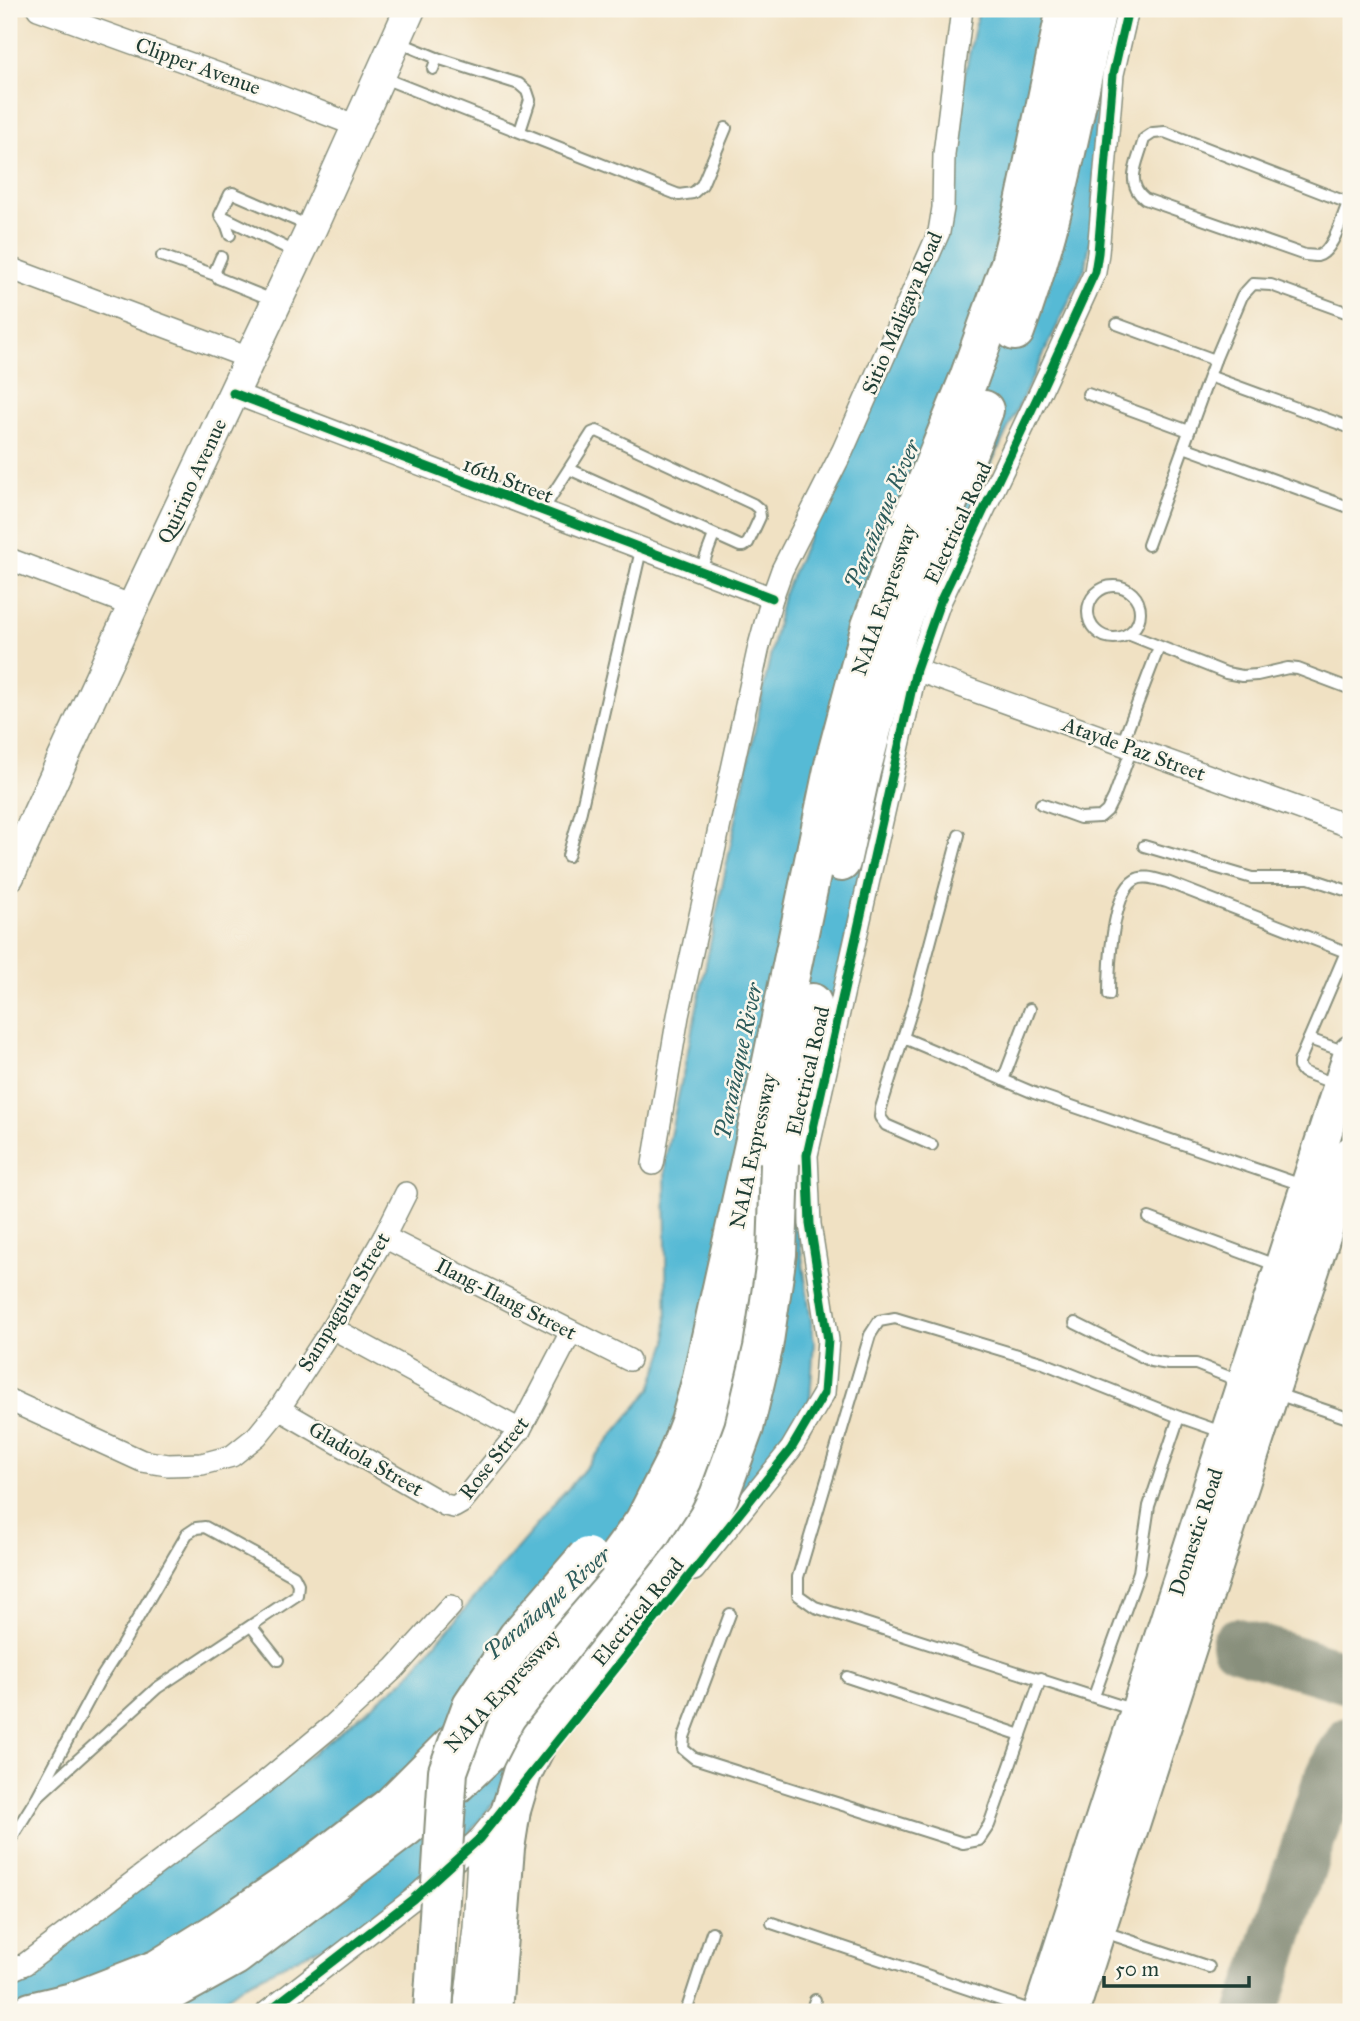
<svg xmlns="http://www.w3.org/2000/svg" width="1360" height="2021" viewBox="0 0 1360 2021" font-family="'IM FELL Great Primer',serif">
<rect width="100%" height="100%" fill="#fbf7ec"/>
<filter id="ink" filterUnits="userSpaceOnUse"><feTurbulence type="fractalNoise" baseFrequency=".0143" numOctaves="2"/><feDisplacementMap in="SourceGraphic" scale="14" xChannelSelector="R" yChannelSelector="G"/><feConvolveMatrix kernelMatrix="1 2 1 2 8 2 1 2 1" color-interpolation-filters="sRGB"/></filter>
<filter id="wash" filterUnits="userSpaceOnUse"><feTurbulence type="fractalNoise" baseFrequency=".00686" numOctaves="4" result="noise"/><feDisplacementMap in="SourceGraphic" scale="28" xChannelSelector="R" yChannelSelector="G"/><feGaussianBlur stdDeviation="1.57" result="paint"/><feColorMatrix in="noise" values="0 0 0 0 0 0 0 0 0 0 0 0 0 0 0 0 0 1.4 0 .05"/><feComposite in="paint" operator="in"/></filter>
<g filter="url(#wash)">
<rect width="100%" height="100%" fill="#f0e1c3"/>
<!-- water -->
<path fill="#57bad5" stroke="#3b7c84" stroke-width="2" d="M 979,9 L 1114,9 L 1098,75 L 1093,228 L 1085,268 L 992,462 L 914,645 L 856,889 L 830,1017 L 791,1178 L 814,1342 L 808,1428 L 645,1613 L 447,1861 L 365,1926 L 246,1983 L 207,2012 L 9,2012 L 9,1987 L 19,1978 L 330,1740 L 405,1679 L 573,1483 L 651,1389 L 667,1342 L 665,1160 L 783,595 L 945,225 L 960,96 Z"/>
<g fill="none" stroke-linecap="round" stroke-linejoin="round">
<!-- taxiway -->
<g stroke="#888f7c" stroke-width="52">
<path d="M 1237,1644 L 1351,1679"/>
<path d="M 1252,2012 L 1327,1786 L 1339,1761 L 1351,1742"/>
</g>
</g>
</g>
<g filter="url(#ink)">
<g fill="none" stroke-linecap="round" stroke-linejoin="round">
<defs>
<g id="lane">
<path d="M 396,41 L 437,58 L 433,69"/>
<path d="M 437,58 L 519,84 L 527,91 L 530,100 L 520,131"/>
<path d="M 381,77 L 679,195 L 693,193 L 702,185 L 726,128"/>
<path d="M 1348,203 C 1342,217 1333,253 1317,256 C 1313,256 1309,255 1305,255 L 1145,199 C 1124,183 1138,162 1144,139 L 1153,133 L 1165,132 L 1351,204"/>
<path d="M 222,216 L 299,254"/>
<path d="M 230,235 L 227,226 L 220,215 L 230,194 L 233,193 L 309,226"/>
<path d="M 162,256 L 215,275"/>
<path d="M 221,257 L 215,271 L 218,278 L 275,301"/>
<path d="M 1117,324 L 1215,360"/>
<path d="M 1209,376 L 1351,428"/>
<path d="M 1088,394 L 1189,431"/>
<path d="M 1184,447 L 1351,508"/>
<path d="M 542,511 L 592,433 L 597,431 L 753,504 L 759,509 L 760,517 L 748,543 L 744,546 L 740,546 L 569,469"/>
<path d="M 1148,545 L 1215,360 L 1242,296 L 1253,284 L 1271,285 L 1351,314"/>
<path d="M 700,572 L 714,535"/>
<circle cx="1114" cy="612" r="26"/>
<path d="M 1128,634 L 1226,673 L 1242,676 L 1257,675 L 1288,668 L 1298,669 L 1351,689"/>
<path d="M 1122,744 L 1159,647"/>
<path d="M 1041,804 L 1080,818 L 1100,817 L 1107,811 L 1114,797 L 1132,748"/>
<path d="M 1144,846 L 1252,878 L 1309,878 L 1351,892"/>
<path d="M 568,856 L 581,811 L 641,550"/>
<path d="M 1109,995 C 1109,970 1111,894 1135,880 C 1144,874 1158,880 1167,882 L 1346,952 L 1299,1062 L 1299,1067 L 1303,1072 L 1338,1085"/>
<path d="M 904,1038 L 1034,1093 L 1305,1186"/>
<path d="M 1309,1039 L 1346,1052"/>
<path d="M 1003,1080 L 1030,1009"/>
<path d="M 932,1145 L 886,1125 L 880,1117 L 881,1108 L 916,996 L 959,835"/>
<path d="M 1149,1218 L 1278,1266"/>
<path d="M 1075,1323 L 1151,1361 L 1168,1364 L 1196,1364 L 1239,1381"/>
<path d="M 1274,1393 L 1351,1419"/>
<path d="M 1179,1417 L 1225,1433"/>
<path d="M 730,1614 L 684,1737 L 683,1749 L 694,1758 L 963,1843 L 979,1840 L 989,1825 L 1041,1678"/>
<path d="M 251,1626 L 278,1660"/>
<path d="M 847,1677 L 1021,1735"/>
<path d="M 1094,1696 L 1139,1572 L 1149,1506 L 1179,1417 L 1041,1362 L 895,1318 L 879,1321 L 870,1335 L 798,1577 L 798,1595 L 815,1607 L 1134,1710"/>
<path d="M 9,1842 L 37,1797 L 99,1681 L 121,1647 L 187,1534 L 196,1528 L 205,1527 L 294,1576 L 298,1584 L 297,1595 L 157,1688 L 37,1797"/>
<path d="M 772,1923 L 1036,2012"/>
<path d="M 1104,1932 L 1209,1967"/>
<path d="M 686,2012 L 712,1932"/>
<path d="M 811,2012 L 815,2000"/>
</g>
<g id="street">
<path d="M 38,9 L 266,91 L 357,126"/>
<path d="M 9,268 L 249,358"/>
<path d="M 233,393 L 772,598"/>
<path d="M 9,559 L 133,606"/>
<path d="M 916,670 L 1351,827"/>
<path d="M 653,1164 L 678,1016 L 759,646 L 772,598 L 782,570 L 843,450 L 939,232 L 943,208 L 944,154 L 962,9"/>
<path d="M 384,1237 L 629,1360"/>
<path d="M 332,1328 L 520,1430"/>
<path d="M 9,1400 L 142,1461 L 168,1465 L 202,1464 L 232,1456 L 257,1436 L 279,1409 L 332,1328 L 384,1237 L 406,1193"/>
<path d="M 279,1409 L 445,1505 L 454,1507 L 461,1503 L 520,1430 L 571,1332"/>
<path d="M 694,1570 L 791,1449 L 824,1393 L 828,1340 L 810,1224 L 807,1155 L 916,670 L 940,602 L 1041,390 L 1095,272 L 1098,253 L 1113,74 L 1128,9"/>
<path d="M 9,1971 L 25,1964 L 261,1785 L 332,1726 L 395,1668 L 451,1606"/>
<path d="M 267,2012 L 413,1899 L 479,1839 L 506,1806"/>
<path d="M 464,2012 L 474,1928 L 479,1839"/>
</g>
<path id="secondary" d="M 9,876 L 133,606 L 312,227 L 410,9"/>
<g id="primary">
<path d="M 1040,2012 L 1351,1052"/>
<path d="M 1072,2012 L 1272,1392 L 1351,1153"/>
</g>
<g id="highway">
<path d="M 1015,331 C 1054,227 1073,117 1097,9"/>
<path d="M 841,862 L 861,771 L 898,631 L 984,410"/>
<path d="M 130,2009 L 168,1993 L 235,1956 L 406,1827 L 453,1787 L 492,1750 L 609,1618 L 641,1578 L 669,1536 L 704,1472 L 731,1387 L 780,1163 L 812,1003"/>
<path d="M 31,2012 L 73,2002 L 158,1969 L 216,1933 L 301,1875 L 391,1806 L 474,1723 L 545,1646 L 596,1587 L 644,1522 L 675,1461 L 690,1422 L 701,1382 L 765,1095 L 834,765 L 871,626 L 891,571 L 969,378 L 1010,264 L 1025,203 L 1066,9"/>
<path d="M 492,2012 L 505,1848 L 511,1810"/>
</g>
</defs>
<!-- lane casing -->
<use href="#lane" stroke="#888f7c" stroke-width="14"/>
<!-- street casing -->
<use href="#street" stroke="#888f7c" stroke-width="24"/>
<!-- secondary casing -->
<use href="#secondary" stroke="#888f7c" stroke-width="33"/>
<!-- primary casing -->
<use href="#primary" stroke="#888f7c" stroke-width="37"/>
<!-- highway casing -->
<use href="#highway" stroke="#888f7c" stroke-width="42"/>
<!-- lane -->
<use href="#lane" stroke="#fff" stroke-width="10"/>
<!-- street -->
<use href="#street" stroke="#fff" stroke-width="21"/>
<!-- secondary -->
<use href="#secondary" stroke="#fff" stroke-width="30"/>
<!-- primary -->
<use href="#primary" stroke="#fff" stroke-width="33"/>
<!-- highway -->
<use href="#highway" stroke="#fff" stroke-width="38"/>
<defs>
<g id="highway-bridge">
<path d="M 511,1810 L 522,1773 L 540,1738 L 683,1557 L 708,1518 L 719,1496 L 744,1428 L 763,1348 L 777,1254 L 780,1163"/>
<path d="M 433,2012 L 448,1771 L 472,1705 L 517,1638 L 587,1557"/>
</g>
</defs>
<!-- highway-bridge casing -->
<use href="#highway-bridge" stroke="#888f7c" stroke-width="42" stroke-linecap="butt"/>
<!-- highway-bridge -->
<use href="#highway-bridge" stroke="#fff" stroke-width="38"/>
<defs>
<g id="cycleway">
<path d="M 233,393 L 772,598"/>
<path d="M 267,2012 L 413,1899 L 479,1839 L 791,1449 L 824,1393 L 828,1340 L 810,1224 L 807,1155 L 916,670 L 940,602 L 1041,390 L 1095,272 L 1098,253 L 1113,74 L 1128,9"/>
</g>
</defs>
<!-- cycleway casing -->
<use href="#cycleway" stroke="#fbf7ec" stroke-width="13"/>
<!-- cycleway -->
<use href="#cycleway" stroke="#00873e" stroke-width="9"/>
</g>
</g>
<g text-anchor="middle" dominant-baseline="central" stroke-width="5" stroke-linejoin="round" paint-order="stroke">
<!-- street labels -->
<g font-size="21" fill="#1f3d34" stroke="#fbf7ec">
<text transform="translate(198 66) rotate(20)">Clipper Avenue</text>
<text transform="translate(902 313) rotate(-67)">Sitio Maligaya Road</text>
<text transform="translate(508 480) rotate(21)">16th Street</text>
<text transform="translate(192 481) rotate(-65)">Quirino Avenue</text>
<text transform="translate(958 523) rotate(-65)">Electrical Road</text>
<text transform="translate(884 600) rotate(-71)">NAIA Expressway</text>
<text transform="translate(1134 749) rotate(20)">Atayde Paz Street</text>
<text transform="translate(808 1071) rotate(-77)">Electrical Road</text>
<text transform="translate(753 1151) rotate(-78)">NAIA Expressway</text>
<text transform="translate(506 1299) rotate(27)">Ilang-Ilang Street</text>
<text transform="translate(344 1302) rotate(-59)">Sampaguita Street</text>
<text transform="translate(494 1458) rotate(-52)">Rose Street</text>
<text transform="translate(366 1459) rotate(30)">Gladiola Street</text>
<text transform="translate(1196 1532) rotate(-72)">Domestic Road</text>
<text transform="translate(638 1612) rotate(-51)">Electrical Road</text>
<text transform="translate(502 1691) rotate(-47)">NAIA Expressway</text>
</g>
<!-- water labels -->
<g font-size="23" font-style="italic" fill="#2d5c5c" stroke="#fbf7ec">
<text transform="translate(882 514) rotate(-67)">Parañaque River</text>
<text transform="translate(738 1061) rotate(-78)">Parañaque River</text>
<text transform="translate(547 1603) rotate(-41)">Parañaque River</text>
</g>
</g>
<!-- margin -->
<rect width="1360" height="2021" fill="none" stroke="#fbf7ec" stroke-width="35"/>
<!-- scale -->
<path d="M1104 1976v10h145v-10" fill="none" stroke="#1f3d34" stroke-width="3.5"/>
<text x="1115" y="1976" font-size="21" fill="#1f3d34" stroke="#fbf7ec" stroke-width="5" paint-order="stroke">50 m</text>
</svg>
